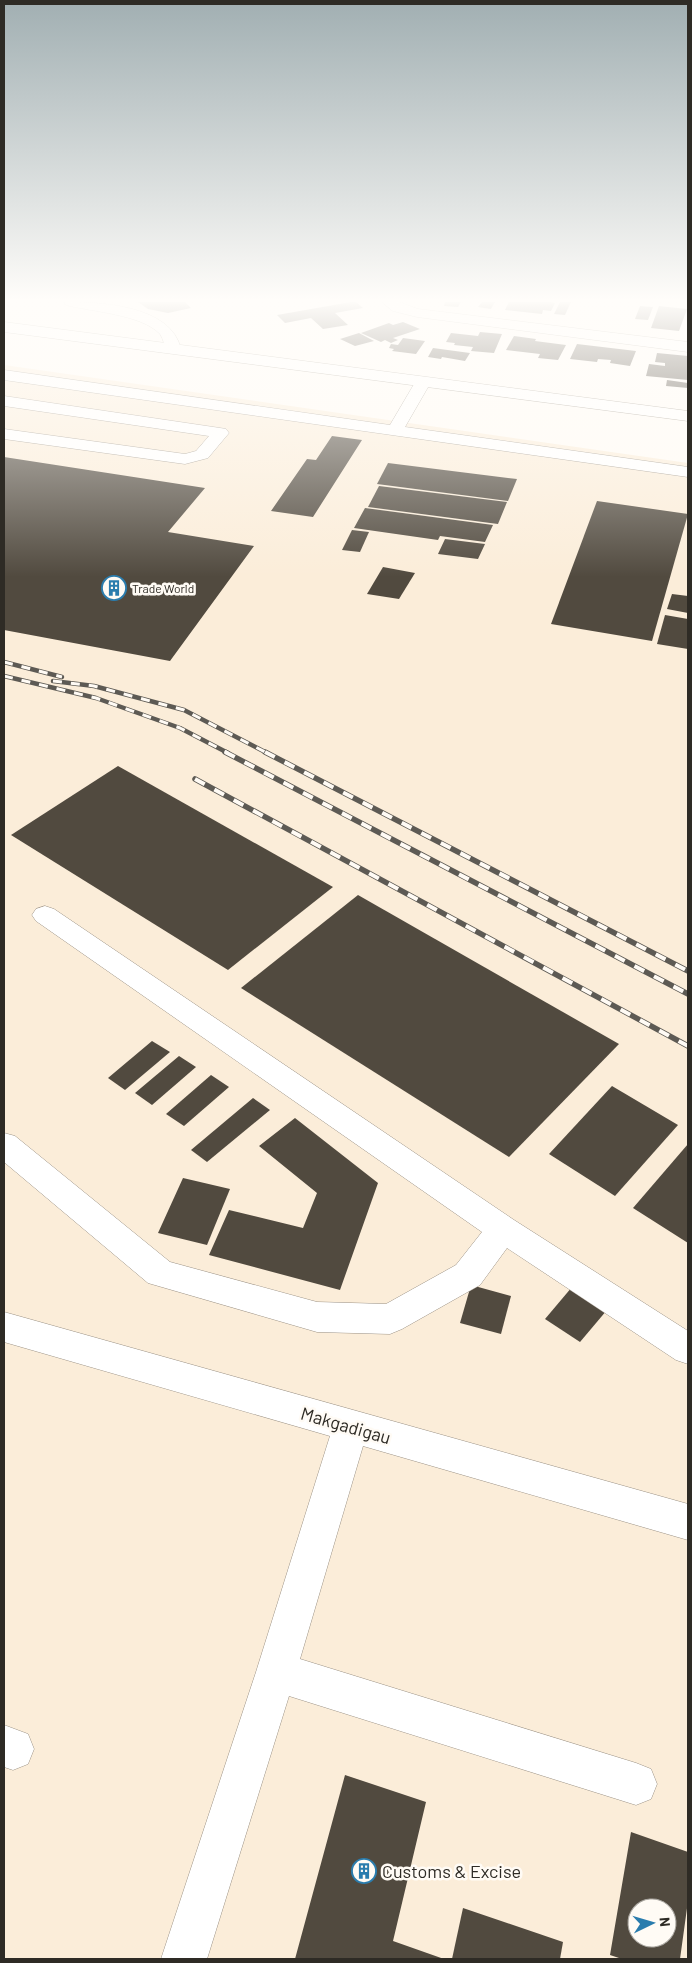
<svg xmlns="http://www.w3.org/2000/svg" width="692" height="1963" viewBox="0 0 692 1963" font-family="Barlow,sans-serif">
<rect width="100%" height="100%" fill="#fffbf5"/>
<!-- built -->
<path fill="#fbedd9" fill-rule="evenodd" d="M 4,365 L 688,463 L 688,1959 L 4,1959 ZM 637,1908 L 667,1908 L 667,1938 L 637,1938 Z"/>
<!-- building -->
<g fill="#514a3f" fill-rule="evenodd">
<path d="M 138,302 L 185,302 L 191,308 L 168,313 L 148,309 Z"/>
<path d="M 351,302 L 356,302 L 363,308 L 335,313 L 348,325 L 323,329 L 311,318 L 285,323 L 277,315 Z"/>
<path d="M 445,302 L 461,302 L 458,307 L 444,306 Z"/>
<path d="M 482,302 L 495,302 L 491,309 L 478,307 Z"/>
<path d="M 509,302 L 551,302 L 555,303 L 551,311 L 543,310 L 542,314 L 505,310 Z"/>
<path d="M 560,302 L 571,302 L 565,315 L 554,314 Z"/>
<path d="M 640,306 L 653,307 L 648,320 L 635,319 Z"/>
<path d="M 659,306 L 687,309 L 679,331 L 651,328 Z"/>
<path d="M 403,322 L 420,329 L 393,338 L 398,340 L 391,343 L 385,340 L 381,342 L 361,333 L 389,323 L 393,325 Z"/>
<path d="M 480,332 L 502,334 L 494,353 L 471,351 L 473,347 L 454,345 L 455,343 L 446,342 L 451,333 L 478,336 Z"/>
<path d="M 359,333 L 374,341 L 355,346 L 340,339 Z"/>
<path d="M 514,336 L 536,339 L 535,341 L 566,345 L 558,360 L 538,358 L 540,354 L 506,350 Z"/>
<path d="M 403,338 L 425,341 L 416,354 L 392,351 L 394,349 L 389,348 L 391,344 L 398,345 Z"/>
<path d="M 577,344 L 636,351 L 630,366 L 610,363 L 611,360 L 598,359 L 597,362 L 570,359 Z"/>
<path d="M 433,348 L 470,353 L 465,361 L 442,357 L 441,359 L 428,357 Z"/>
<path d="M 657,353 L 688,356 L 688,380 L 646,376 L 649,364 L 665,366 L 665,363 L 655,362 Z"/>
<path d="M 667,380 L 688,383 L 688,388 L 666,386 Z"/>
<path d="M 332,436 L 362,440 L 313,517 L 271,511 L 307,459 L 316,460 Z"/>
<path d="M 4,457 L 205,488 L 168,532 L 254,546 L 170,661 L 4,630 Z"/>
<path d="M 388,463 L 517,479 L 508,501 L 377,484 Z"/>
<path d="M 379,486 L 507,502 L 498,524 L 368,507 Z"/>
<path d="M 597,501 L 688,514 L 652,641 L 551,624 Z"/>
<path d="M 365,508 L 493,525 L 485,542 L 440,536 L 438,540 L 354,528 Z"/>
<path d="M 352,530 L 369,532 L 360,552 L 342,550 Z"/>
<path d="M 445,539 L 485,544 L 478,559 L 438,554 Z"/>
<path d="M 383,567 L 415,573 L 399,599 L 367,594 Z"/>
<path d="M 672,594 L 688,596 L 688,613 L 667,609 Z"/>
<path d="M 665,615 L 688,619 L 688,649 L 657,644 Z"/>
<path d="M 118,766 L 333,887 L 228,970 L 11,835 Z"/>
<path d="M 358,895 L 619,1044 L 509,1157 L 241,988 Z"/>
<path d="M 152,1041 L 170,1052 L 125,1090 L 108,1078 Z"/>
<path d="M 179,1056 L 196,1067 L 152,1105 L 135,1093 Z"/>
<path d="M 211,1075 L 229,1087 L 184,1126 L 166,1114 Z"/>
<path d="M 612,1086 L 678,1125 L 615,1196 L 549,1154 Z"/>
<path d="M 253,1098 L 270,1110 L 207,1162 L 191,1150 Z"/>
<path d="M 295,1118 L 378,1183 L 340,1290 L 209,1255 L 229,1210 L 303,1228 L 317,1193 L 259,1146 Z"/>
<path d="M 688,1144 L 688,1243 L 633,1208 Z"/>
<path d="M 183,1178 L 230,1189 L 207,1245 L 158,1233 Z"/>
<path d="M 471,1285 L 511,1296 L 501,1334 L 460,1323 Z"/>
<path d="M 572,1287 L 607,1310 L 580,1342 L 545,1319 Z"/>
<path d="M 345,1775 L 426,1802 L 393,1941 L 444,1959 L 295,1959 Z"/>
<path d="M 631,1832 L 688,1852 L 688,1901 L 680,1959 L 622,1959 L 610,1955 ZM 637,1908 L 667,1908 L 667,1938 L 637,1938 Z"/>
<path d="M 463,1908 L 563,1942 L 560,1959 L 452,1959 Z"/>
</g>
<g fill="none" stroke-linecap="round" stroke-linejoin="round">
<defs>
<g id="minor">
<path d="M 64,302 C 100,302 171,305 181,349 L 178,352 L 168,352 C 164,347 164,340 160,334 C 141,314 92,312 66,305 Z"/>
<path d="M 382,302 L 399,302 L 418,309 L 688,342 L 688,352 L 417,317 L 393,311 Z"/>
<path d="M 4,370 L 390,425 L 417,379 L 429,379 L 431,382 L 405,427 L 688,467 L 688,477 L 4,380 Z"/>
<path d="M 4,396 L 220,428 L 226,429 L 229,433 L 208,458 L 185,464 L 4,439 L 4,429 L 185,454 L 196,451 L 209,436 L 4,406 Z"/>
<path d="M 45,906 L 54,909 L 514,1220 L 688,1331 L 688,1364 L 676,1360 L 507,1248 L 480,1285 L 402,1329 L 390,1334 L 317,1332 L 148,1283 L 4,1162 L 4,1133 L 15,1136 L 170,1262 L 317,1302 L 386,1304 L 456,1265 L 482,1232 L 36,921 L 32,915 L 36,909 Z"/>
<path d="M 4,1312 L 688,1504 L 688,1540 L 363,1446 L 300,1659 L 636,1763 L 651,1769 L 657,1784 L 651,1799 L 636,1805 L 289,1696 L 207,1959 L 161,1959 L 256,1672 L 330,1436 L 4,1342 Z"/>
<path d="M 4,1725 L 28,1734 L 34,1749 L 28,1764 L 13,1770 L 4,1767 Z"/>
</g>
<path id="major" d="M 4,322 L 688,411 L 688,421 L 4,332 Z"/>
</defs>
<!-- minor casing -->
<use href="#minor" stroke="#9c9387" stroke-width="1"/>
<!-- major casing -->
<use href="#major" stroke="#9c9387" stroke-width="1"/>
<!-- minor -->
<use href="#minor" fill="#fff" fill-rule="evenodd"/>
<!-- major -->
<use href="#major" fill="#fff" fill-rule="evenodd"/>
<defs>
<g id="rail-far1">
<path d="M 4,662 L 62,677"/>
<path d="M 4,676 L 96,698 L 180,728 L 228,753"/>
<path d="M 53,681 L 94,686 L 184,710 L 267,753"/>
</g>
<g id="rail">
<path d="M 225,752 L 688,994"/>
<path d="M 265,752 L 688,971"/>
<path d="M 195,779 L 688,1046"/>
</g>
</defs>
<!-- rail-far1 casing -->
<use href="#rail-far1" stroke="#5d5a54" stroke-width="4.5"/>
<!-- rail casing -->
<use href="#rail" stroke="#5d5a54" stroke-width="5.5"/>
<!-- rail-far1 -->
<use href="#rail-far1" stroke="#fffbf5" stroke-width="3" stroke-dasharray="9" stroke-linecap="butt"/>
<!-- rail -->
<use href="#rail" stroke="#fffbf5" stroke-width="4" stroke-dasharray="11" stroke-linecap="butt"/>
</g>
<!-- sky -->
<linearGradient id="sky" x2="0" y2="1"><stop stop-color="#a1afb2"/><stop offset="0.52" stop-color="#fffdfa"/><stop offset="1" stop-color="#fffdfa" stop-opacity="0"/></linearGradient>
<rect width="692" height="577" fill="url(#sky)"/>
<!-- icons -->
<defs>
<symbol id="building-ring" viewBox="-11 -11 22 22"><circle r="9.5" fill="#fffbf5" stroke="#2a7cad" stroke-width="1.5"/><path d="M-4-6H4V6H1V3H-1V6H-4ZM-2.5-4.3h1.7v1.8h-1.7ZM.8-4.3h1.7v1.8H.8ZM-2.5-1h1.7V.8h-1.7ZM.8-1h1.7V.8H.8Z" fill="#2a7cad"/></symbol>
</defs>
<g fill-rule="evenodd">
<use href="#building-ring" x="100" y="574" width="28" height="28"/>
<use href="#building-ring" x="350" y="1857" width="28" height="28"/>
</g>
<g text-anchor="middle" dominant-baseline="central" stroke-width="5" stroke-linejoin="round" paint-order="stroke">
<!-- far-poi labels -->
<g font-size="12" fill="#2e2b25" stroke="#fffbf5" text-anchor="start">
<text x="132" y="588">Trade World</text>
</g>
<!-- near-street labels -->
<g font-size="18" fill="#2e2b25" stroke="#fffbf5">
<text transform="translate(346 1425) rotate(16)">Makgadigau</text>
</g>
<!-- near-poi labels -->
<g font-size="18" fill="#2e2b25" stroke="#fffbf5" text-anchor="start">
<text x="382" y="1871">Customs &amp; Excise</text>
</g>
</g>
<!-- border -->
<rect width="692" height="1963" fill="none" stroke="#2e2b25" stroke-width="10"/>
<!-- north arrow -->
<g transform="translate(652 1923) rotate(85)"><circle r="24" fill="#fffbf5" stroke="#aba8a2"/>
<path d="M0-4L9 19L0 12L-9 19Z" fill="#2a7cad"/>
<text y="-8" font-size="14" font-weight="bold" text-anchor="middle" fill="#2e2b25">N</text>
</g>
</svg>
